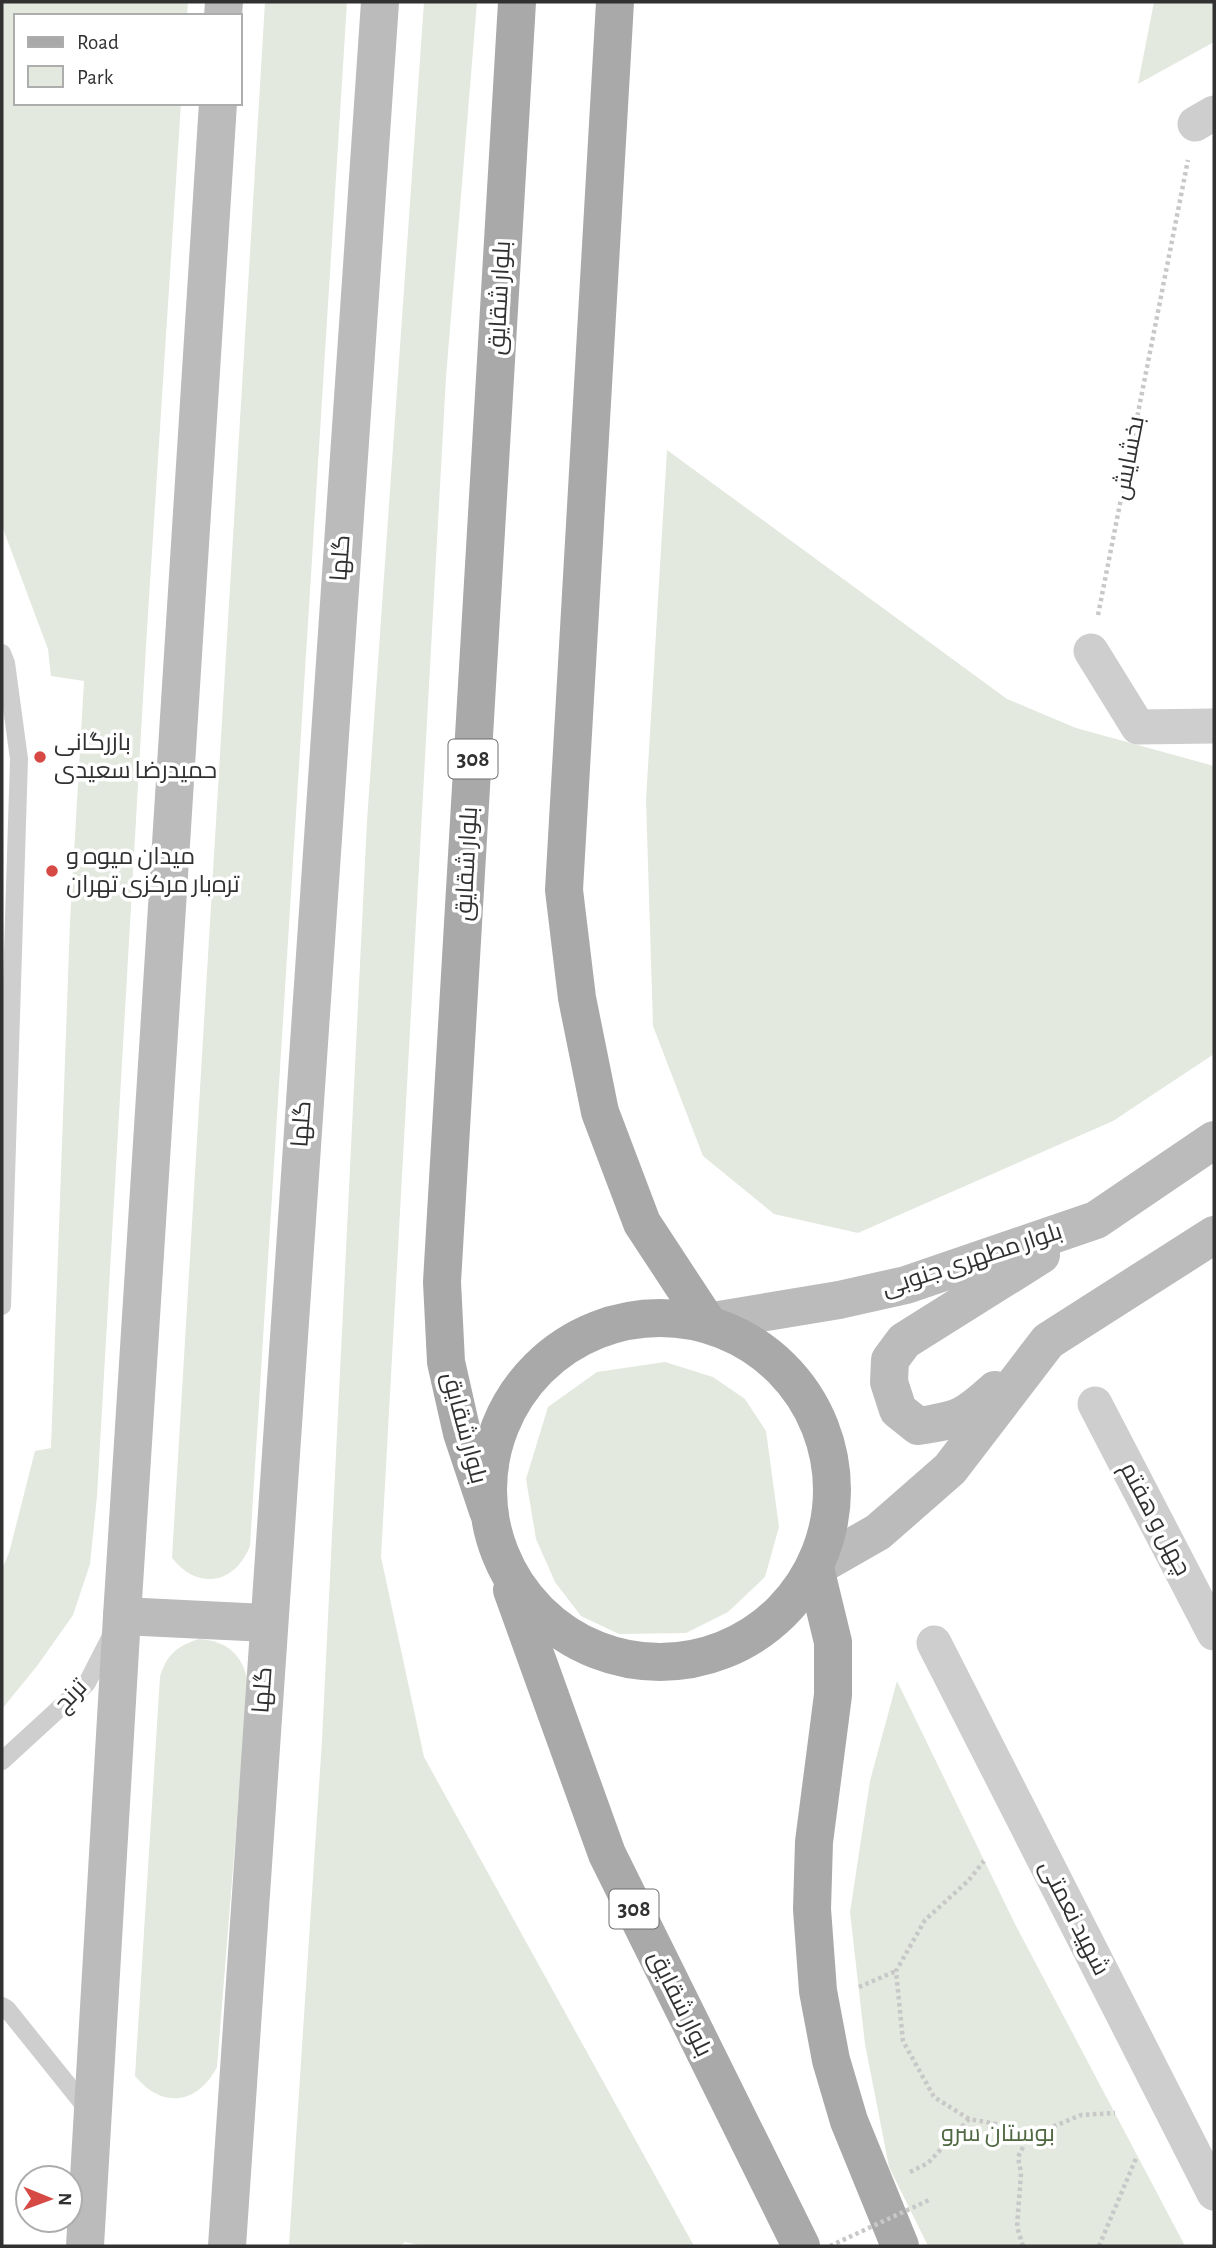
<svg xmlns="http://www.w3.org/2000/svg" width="1216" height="2248" viewBox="0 0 1216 2248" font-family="'Alegreya Sans',Cairo,sans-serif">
<rect width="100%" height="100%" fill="#fff"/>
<!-- green -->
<g fill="#e3e9de">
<path d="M 2,2 L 188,2 L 187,16 L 16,16 L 16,103 L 181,103 L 147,629 L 97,1496 L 90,1564 L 73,1615 L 37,1666 L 2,1709 L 2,1569 L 9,1553 L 35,1451 L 51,1448 L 70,922 L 84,681 L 51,676 L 48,649 L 2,526 Z"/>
<path d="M 265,2 L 347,2 L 250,1546 C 235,1584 198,1591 172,1558 Z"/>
<path d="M 424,2 L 477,2 L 446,377 L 381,1557 L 424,1757 L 694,2246 L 423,2246 L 405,2242 L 400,2246 L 289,2246 L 322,1740 L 367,821 Z"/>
<path d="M 1154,2 L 1214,2 L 1214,42 L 1138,84 Z"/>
<path d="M 667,450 L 1007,699 L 1076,728 L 1214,766 L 1214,1054 L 1113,1121 L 858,1233 L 774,1214 L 703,1156 L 653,1026 L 646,800 Z"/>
<path d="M 665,1362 L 713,1377 L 745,1399 L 766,1431 L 779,1527 L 765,1577 L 728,1612 L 686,1633 L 619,1634 L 581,1616 L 555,1582 L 536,1539 L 526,1479 L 548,1407 L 597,1372 Z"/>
<path d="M 199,1639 C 227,1641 242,1654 248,1682 L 217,2067 C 197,2105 162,2109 135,2076 L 160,1677 C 166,1655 177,1646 199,1639 Z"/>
<path d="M 897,1681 L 1015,1924 L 1185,2246 L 928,2246 L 889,2167 L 865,2044 L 850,1912 L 870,1781 Z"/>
</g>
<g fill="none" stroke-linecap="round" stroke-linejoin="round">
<!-- path -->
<g stroke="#c8c8c8" stroke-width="4.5" stroke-dasharray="3.5 3.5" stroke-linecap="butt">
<path d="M 1098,615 L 1188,160"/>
<path d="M 859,1987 L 896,1971"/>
<path d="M 969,2119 L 934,2097 L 903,2041 L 896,1971 L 925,1920 L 968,1881 L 984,1861"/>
<path d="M 910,2172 L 928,2163 L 969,2119 L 997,2124 L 1028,2137"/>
<path d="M 1023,2246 L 1017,2227 L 1021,2173 L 1018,2157 L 1028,2137 L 1081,2115 L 1115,2113"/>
<path d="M 1099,2246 L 1137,2156"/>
</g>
<!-- lane -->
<g stroke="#cecece" stroke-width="18">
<path d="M 2,653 L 6,663 L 19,759 L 2,1306"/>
<path d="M 2,1761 L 87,1683 L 110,1638"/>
<path d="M 2,2006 L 7,2009 L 89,2111"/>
</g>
<!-- street -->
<g stroke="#cecece" stroke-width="35">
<path d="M 1195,124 L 1214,113"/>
<path d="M 1091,651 L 1138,727 L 1214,726"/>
<path d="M 1095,1404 L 1214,1633"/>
<path d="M 934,1643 L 1214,2193"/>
</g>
<!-- secondary -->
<g stroke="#bbb" stroke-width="38">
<path d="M 223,16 L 224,2"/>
<path d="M 707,1322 L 839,1300 L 906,1285 L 1096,1220 L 1214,1140"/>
<path d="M 995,1390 C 964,1418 959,1420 918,1426 L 898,1410 L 889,1382 L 890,1360 L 904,1341 L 1041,1255"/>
<path d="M 815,1568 L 878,1532 L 950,1469 L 1048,1341 L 1214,1235"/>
<path d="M 122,1616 L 268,1623"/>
<path d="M 85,2246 L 122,1616 L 218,103"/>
<path d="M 227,2246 L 380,2"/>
</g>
<!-- primary -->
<g stroke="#a9a9a9" stroke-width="38">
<path d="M 615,2 L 564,890 L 577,998 L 600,1112 L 642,1223 L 707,1322"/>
<circle cx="660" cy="1490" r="172"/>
<path d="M 488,1511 L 462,1433 L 446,1362 L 442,1282 L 517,2"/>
<path d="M 815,1568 L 833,1642 L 833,1695 L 814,1842 L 812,1909 L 818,1991 L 831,2060 L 849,2121 L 900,2246"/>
<path d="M 512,1590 L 607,1854 L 801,2246"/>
</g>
<!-- path-bridge -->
<path stroke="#c8c8c8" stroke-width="4.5" stroke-dasharray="3.5 3.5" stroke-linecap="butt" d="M 830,2246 L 929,2200"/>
</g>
<!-- markers -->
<g fill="#d74944" stroke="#fff" stroke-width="2.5">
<circle cx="40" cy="757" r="7"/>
<circle cx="52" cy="871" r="7"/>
</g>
<g text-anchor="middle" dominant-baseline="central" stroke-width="7" stroke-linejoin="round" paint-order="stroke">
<!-- shield labels -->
<g fill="#fff" stroke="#6f6f6f" stroke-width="2">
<rect x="448.5" y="739.5" width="49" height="39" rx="5"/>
<rect x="609.5" y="1889.5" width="49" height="39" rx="5"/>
</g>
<g font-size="23" font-weight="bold" fill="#313131">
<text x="473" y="759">308</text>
<text x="634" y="1909">308</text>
</g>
<!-- street labels -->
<g font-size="24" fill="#313131" stroke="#fff">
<text transform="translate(500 298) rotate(-87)">بلوار شقایق</text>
<text transform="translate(1129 458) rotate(-79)">بخشایش</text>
<text transform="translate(341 558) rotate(-86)">گلها</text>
<text transform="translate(467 864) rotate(-87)">بلوار شقایق</text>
<text transform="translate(302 1124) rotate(-86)">گلها</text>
<text transform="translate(972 1260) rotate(-18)">بلوار مطهری جنوبی</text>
<text transform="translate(464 1428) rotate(75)">بلوار شقایق</text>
<text transform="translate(1155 1519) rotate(62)">چهل و هفتم</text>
<text transform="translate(263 1690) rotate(-86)">گلها</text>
<text transform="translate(71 1696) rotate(-46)">ترنج</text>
<text transform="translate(1074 1918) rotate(63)">شهید نعمتی</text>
<text transform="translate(680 2004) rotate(64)">بلوار شقایق</text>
</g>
<!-- poi labels -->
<g font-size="24" fill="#313131" stroke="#fff" text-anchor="start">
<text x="54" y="743">بازرگانی<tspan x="54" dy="28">حمیدرضا سعیدی</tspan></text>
<text x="66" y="857">میدان میوه و<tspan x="66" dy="28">تره‌بار مرکزی تهران</tspan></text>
</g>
<!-- park labels -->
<g font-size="24" fill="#506942" stroke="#fff">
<text x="998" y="2134">بوستان سرو</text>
</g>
</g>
<!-- border -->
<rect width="1216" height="2248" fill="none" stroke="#313131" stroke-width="7"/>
<!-- legend -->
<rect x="14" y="14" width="228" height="91" fill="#ffffff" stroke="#adadad" stroke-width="2"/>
<rect x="28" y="37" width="35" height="10" fill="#a9a9a9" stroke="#adadad" stroke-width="2"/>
<text x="77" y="49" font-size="21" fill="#313131">Road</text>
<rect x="28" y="66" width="35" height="21" fill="#e3e9de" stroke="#adadad" stroke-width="2"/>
<text x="77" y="84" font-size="21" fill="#313131">Park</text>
<!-- north arrow -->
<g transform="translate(49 2199) rotate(91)"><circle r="33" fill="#ffffff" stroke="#adadad" stroke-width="2"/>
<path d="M0-5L12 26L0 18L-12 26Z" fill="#d74944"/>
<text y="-10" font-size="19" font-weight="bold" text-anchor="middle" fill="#313131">N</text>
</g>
</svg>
